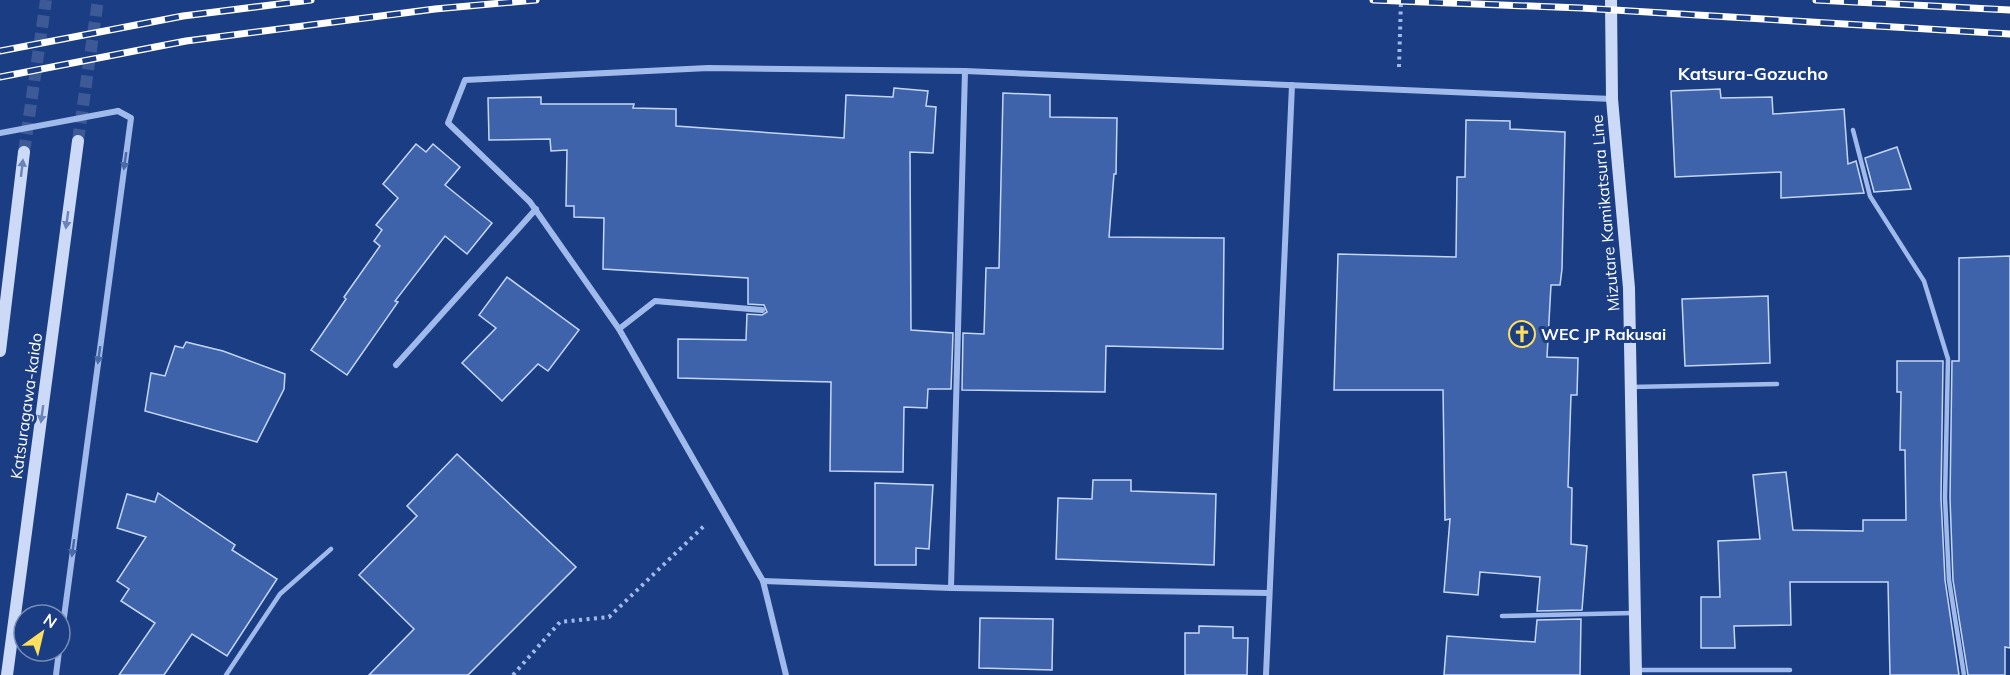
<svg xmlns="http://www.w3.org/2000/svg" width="2010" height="675" viewBox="0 0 2010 675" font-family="Mulish,sans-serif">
<rect width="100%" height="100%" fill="#1b3d83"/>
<!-- building -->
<g fill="#3f63aa" stroke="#c5d7f8" stroke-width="1.5">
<path d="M 894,88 L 928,91 L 926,106 L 936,107 L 933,153 L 910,152 L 911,330 L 953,333 L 951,389 L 928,389 L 927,408 L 904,407 L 903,472 L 830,471 L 831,382 L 678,378 L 678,339 L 746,340 L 747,314 L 762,315 L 767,312 L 764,305 L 748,304 L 748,278 L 603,269 L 604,218 L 574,217 L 574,206 L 566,206 L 567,150 L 551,151 L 550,139 L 489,140 L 488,98 L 541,97 L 541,104 L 634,104 L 633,108 L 676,109 L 676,126 L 844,138 L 846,95 L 893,97 Z"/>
<path d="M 1720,89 L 1721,98 L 1772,97 L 1773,114 L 1844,109 L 1848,164 L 1856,161 L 1864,193 L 1781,198 L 1781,172 L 1675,177 L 1671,91 Z"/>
<path d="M 1003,93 L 1050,95 L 1050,117 L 1117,118 L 1116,174 L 1114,174 L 1109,237 L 1224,238 L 1223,349 L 1106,346 L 1105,392 L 962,390 L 963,333 L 984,334 L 986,268 L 999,268 Z"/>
<path d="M 1466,120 L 1510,121 L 1510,129 L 1565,132 L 1562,269 L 1560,285 L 1551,285 L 1547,357 L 1578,358 L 1577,395 L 1571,395 L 1568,487 L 1572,488 L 1571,544 L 1587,546 L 1582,610 L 1537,611 L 1540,577 L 1480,572 L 1478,595 L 1444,592 L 1450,519 L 1445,520 L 1443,390 L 1334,390 L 1338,254 L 1456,257 L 1457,177 L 1465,177 Z"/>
<path d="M 416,144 L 426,152 L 433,144 L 460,167 L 445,185 L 492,223 L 467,254 L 445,236 L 395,301 L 398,302 L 347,375 L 311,350 L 346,299 L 344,297 L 380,246 L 374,241 L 382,230 L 376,225 L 398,198 L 383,184 Z"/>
<path d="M 1897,147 L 1911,189 L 1874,192 L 1865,158 Z"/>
<path d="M 2010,256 L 2010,648 L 2005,647 L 2005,675 L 1968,675 L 1953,580 L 1950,498 L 1952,361 L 1959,361 L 1959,258 Z"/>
<path d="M 507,277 L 579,330 L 548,371 L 538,364 L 502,401 L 462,363 L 496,328 L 479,315 Z"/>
<path d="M 1768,296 L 1770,363 L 1685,366 L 1682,299 Z"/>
<path d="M 186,342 L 223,351 L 285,374 L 284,389 L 257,442 L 145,411 L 151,373 L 165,376 L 175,346 L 183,348 Z"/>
<path d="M 1897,361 L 1943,361 L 1941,498 L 1945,580 L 1959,675 L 1890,675 L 1888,582 L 1790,582 L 1791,625 L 1734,626 L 1735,648 L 1701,648 L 1701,597 L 1720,597 L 1718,541 L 1760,539 L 1753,475 L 1786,472 L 1793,530 L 1863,531 L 1863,520 L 1906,520 L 1905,450 L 1900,450 L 1901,392 L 1897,392 Z"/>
<path d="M 457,454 L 576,567 L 468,675 L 369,675 L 414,629 L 359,575 L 417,516 L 407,506 Z"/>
<path d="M 1093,480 L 1131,480 L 1131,491 L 1216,494 L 1214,565 L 1056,559 L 1058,498 L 1092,499 Z"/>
<path d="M 875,483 L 933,485 L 929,549 L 916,548 L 916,565 L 875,565 Z"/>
<path d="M 158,493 L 235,545 L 232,550 L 277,579 L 227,656 L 192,634 L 164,675 L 119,675 L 155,623 L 121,601 L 129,589 L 117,581 L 146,537 L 117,528 L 127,494 L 155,502 Z"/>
<path d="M 980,618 L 1053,619 L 1052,670 L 979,668 Z"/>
<path d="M 1581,619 L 1580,675 L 1444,675 L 1447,636 L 1535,642 L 1537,620 Z"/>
<path d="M 1199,626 L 1233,627 L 1233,638 L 1248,638 L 1247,675 L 1185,675 L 1185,633 L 1199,633 Z"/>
</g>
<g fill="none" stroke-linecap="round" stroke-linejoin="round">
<!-- secondary-tunnel -->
<g stroke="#3d5a96" stroke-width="12" stroke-dasharray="12 6" stroke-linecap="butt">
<path d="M 78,141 L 98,0"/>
<path d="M 24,152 L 46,0"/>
</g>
<!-- path -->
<g stroke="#a0baeb" stroke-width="4" stroke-dasharray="3 4.5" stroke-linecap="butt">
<path d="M 1399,67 L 1401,0"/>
<path d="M 513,675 L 560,622 L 609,617 L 704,526"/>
</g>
<!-- lane -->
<g stroke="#a0baeb" stroke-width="4.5">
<path d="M 1853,130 L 1870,196 L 1924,281 L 1948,359 L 1945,498 L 1949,580 L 1964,675"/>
<path d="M 1631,387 L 1777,384"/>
<path d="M 1502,616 L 1633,613"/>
<path d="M 1636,670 L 1790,670"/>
<path d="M 226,675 L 280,594 L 331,549"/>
</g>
<!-- street -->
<g stroke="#a0baeb" stroke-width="6">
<path d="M 619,329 L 655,301 L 762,310"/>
<path d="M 396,365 L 536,209"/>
<path d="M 763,581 L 951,588 L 1269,593"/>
<path d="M 951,588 L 965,71"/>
<path d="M 60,647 L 131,118 L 118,111"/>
<path d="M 56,675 L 59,651"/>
<path d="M 786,675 L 763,581 L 619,329 L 530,202 L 448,123 L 465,80 L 708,68 L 965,71 L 1612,99"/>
<path d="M 1266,675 L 1292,85"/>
</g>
<!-- secondary -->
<g stroke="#ccdaf8" stroke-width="12">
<path d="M 1611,0 L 1612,99 L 1629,288 L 1636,675"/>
<path d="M 0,351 L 24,152"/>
<path d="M 7,675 L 78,141"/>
</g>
<defs>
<g id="rail">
<path d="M 1373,0 L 1581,8 L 2010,34"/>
<path d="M 1816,0 L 2010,10"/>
<path d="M 0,51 L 183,16 L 311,0"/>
<path d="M 0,77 L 186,41 L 435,9 L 536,0"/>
</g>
</defs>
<!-- rail casing -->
<use href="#rail" stroke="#fff" stroke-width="7"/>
<!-- rail -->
<use href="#rail" stroke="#1b3d83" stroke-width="4.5" stroke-dasharray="14" stroke-linecap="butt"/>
<!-- street-bridge -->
<path stroke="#a0baeb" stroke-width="6" d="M 0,133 L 118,111"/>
</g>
<!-- one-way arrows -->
<defs><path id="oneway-solid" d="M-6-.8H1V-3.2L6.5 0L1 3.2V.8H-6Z" transform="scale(1.5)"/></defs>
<g fill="#4a69a7">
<use href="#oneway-solid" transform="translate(125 161) rotate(98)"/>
<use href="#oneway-solid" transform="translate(99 355) rotate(98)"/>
<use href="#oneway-solid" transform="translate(73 548) rotate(98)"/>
</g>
<g fill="#6b84b8">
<use href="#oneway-solid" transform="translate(22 168) rotate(-83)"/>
<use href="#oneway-solid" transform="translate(67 220) rotate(98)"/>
<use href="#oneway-solid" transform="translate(42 414) rotate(98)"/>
</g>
<!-- icons -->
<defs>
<symbol id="church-ring" viewBox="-11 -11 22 22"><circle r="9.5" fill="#1b3d83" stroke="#fcdf5d" stroke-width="1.5"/><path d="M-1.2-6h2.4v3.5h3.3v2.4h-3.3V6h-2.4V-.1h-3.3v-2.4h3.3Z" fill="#fcdf5d"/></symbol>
</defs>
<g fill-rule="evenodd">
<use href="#church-ring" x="1507" y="319" width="30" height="30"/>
</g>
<g text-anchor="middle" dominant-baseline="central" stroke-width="6" stroke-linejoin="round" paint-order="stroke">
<!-- street labels -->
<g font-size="16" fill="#fff" stroke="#1b3d83">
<text transform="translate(1605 213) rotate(-95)">Mizutare Kamikatsura Line</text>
<text transform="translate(26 406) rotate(-82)">Katsuragawa-kaido</text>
</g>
<!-- poi labels -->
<g font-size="16" font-weight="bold" fill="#fff" stroke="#1b3d83" text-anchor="start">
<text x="1541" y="334">WEC JP Rakusai</text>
</g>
<!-- neighbourhood labels -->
<g font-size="18" font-weight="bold" fill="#fff" stroke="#1b3d83">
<text x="1753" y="73">Katsura-Gozucho</text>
</g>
</g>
<!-- north arrow -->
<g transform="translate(42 633) rotate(34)"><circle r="28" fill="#1b3d83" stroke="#768bb5" stroke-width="1.5"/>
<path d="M0-4.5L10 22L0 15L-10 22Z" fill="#fcdf5d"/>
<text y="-9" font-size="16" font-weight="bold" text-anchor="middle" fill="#ffffff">N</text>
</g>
</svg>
